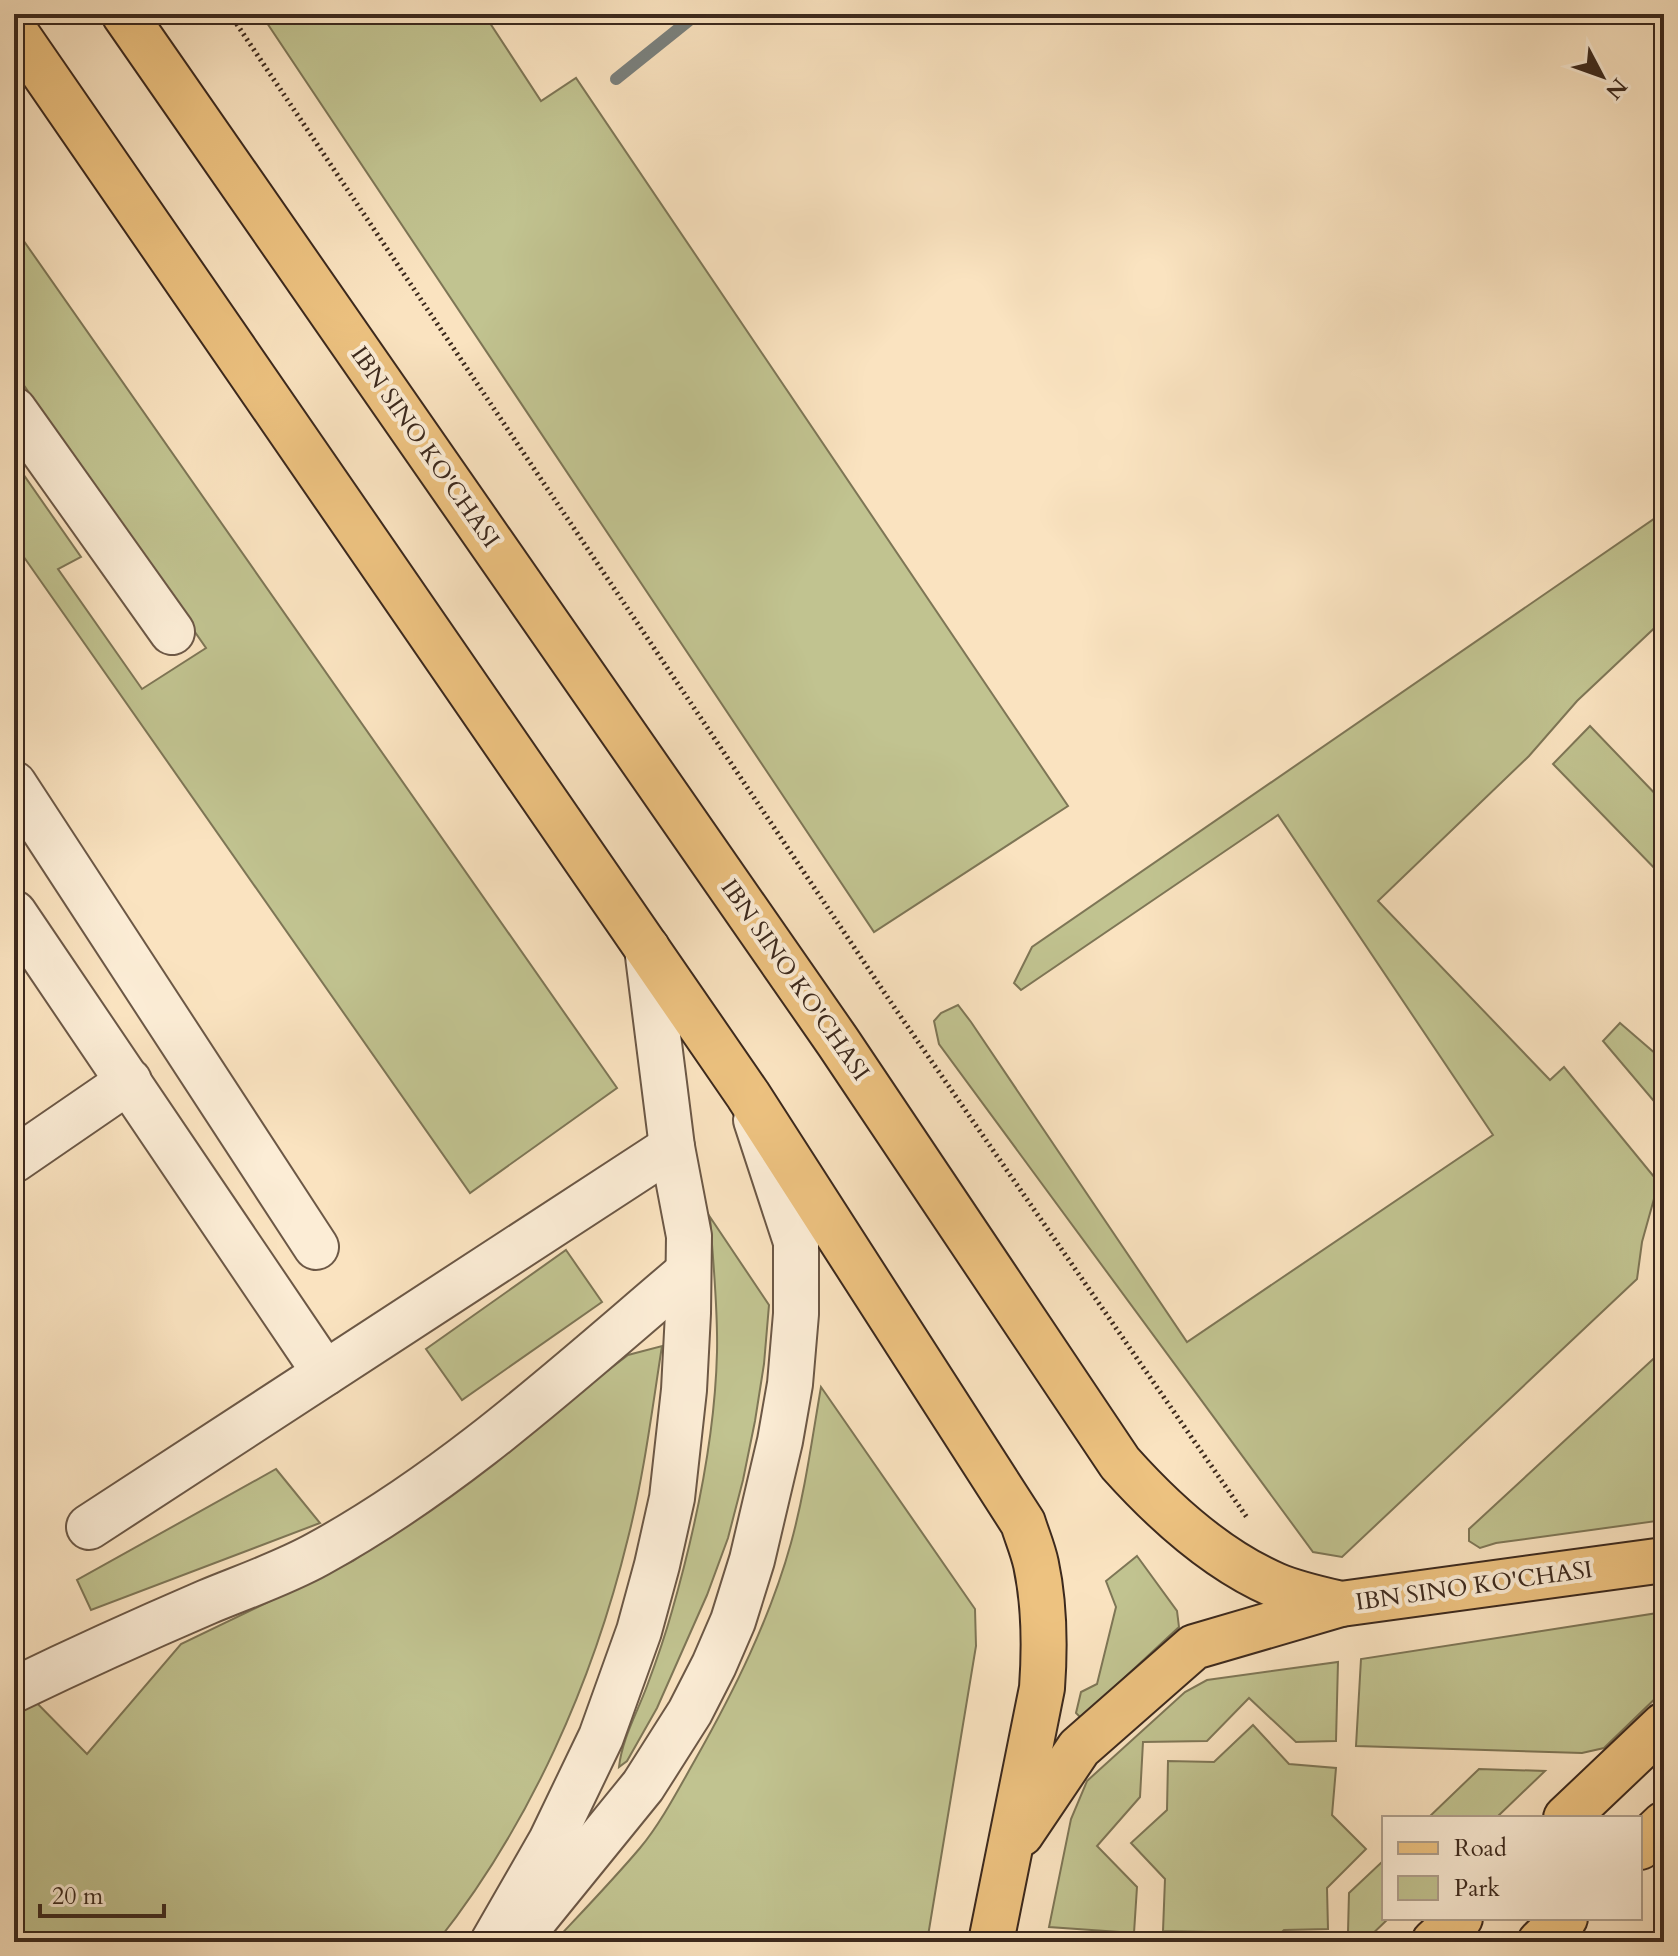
<svg xmlns="http://www.w3.org/2000/svg" width="1678" height="1956" viewBox="0 0 1678 1956" font-family="Cardo,serif">
<rect width="100%" height="100%" fill="#fae3c0"/>
<filter id="stains"><feTurbulence type="fractalNoise" baseFrequency=".0025" numOctaves="4"/><feColorMatrix values="0 0 0 0 .2 0 0 0 0 .09 0 0 0 0 .02 0 0 0 .5 -.17"/></filter>
<radialGradient id="worn" r=".72"><stop offset=".6" stop-color="#630" stop-opacity="0"/><stop offset="1" stop-color="#630" stop-opacity=".3"/></radialGradient>
<!-- green -->
<g fill="#c1c390" stroke="#7e7656" stroke-width="2">
<path d="M 261,14 L 484,14 L 541,101 L 576,78 L 1068,806 L 874,932 Z"/>
<path d="M 14,227 L 617,1088 L 470,1193 L 14,543 L 14,461 L 81,557 L 58,569 L 142,689 L 206,648 L 14,371 Z"/>
<path d="M 1664,512 L 1664,619 L 1577,701 L 1529,756 L 1378,901 L 1550,1080 L 1564,1067 L 1655,1178 L 1657,1188 L 1642,1242 L 1637,1279 L 1342,1557 L 1313,1552 L 939,1044 L 934,1021 L 941,1013 L 958,1005 L 971,1022 L 1187,1342 L 1493,1135 L 1278,815 L 1021,990 L 1014,983 L 1032,947 Z"/>
<path d="M 1590,726 L 1664,803 L 1664,878 L 1553,764 Z"/>
<path d="M 1620,1023 L 1664,1061 L 1664,1113 L 1603,1041 Z"/>
<path d="M 710,1217 L 769,1305 L 764,1364 L 755,1421 L 743,1480 L 728,1538 L 707,1595 L 657,1708 L 627,1761 L 619,1767 C 622,1739 637,1713 647,1686 C 656,1662 665,1636 672,1611 C 696,1527 715,1439 717,1352 C 718,1307 713,1262 710,1217 Z"/>
<path d="M 566,1250 L 602,1302 L 462,1400 L 426,1349 Z"/>
<path d="M 662,1346 C 652,1410 644,1475 628,1538 C 593,1682 530,1825 437,1942 L 14,1942 L 14,1706 L 30,1696 L 87,1754 L 181,1644 L 353,1561 L 416,1517 L 628,1355 Z"/>
<path d="M 1664,1349 L 1664,1520 L 1496,1543 L 1480,1548 L 1469,1541 L 1469,1529 Z"/>
<path d="M 821,1387 L 975,1609 L 976,1646 L 927,1942 L 554,1942 C 583,1911 613,1880 640,1848 C 661,1823 679,1788 695,1760 C 734,1691 770,1619 791,1543 C 805,1492 812,1439 821,1387 Z"/>
<path d="M 276,1469 L 320,1523 L 91,1610 L 77,1580 Z"/>
<path d="M 1137,1556 L 1177,1611 L 1179,1627 L 1081,1718 L 1076,1713 L 1081,1692 L 1097,1684 L 1116,1607 L 1106,1581 Z"/>
<path d="M 1664,1612 L 1664,1690 L 1604,1748 L 1582,1753 L 1356,1746 L 1361,1659 Z"/>
<path d="M 1338,1662 L 1336,1741 L 1296,1742 L 1249,1698 L 1207,1741 L 1143,1742 L 1140,1797 L 1097,1846 L 1137,1887 L 1134,1933 L 1049,1927 L 1071,1819 L 1087,1781 L 1185,1692 L 1207,1680 Z"/>
<path d="M 1253,1725 L 1289,1764 L 1336,1768 L 1332,1815 L 1366,1849 L 1327,1888 L 1328,1929 L 1284,1930 L 1272,1942 L 1221,1942 L 1211,1932 L 1163,1931 L 1165,1879 L 1131,1843 L 1167,1810 L 1168,1761 L 1214,1762 Z"/>
<path d="M 1479,1769 L 1545,1771 L 1496,1818 L 1428,1818 Z"/>
<path d="M 1384,1860 L 1384,1918 L 1389,1918 L 1364,1942 L 1358,1942 L 1348,1932 L 1349,1893 Z"/>
</g>
<g fill="none" stroke-linecap="round" stroke-linejoin="round">
<!-- stream -->
<path stroke="#7a817e" stroke-width="12" d="M 616,79 L 697,14"/>
<defs>
<g id="minor">
<path d="M 14,410 L 172,632"/>
<path d="M 14,784 L 316,1247"/>
<path d="M 14,913 L 325,1373"/>
<path d="M 14,1160 L 129,1081"/>
<path d="M 89,1527 L 672,1147"/>
<path d="M 14,1690 C 78,1659 142,1630 207,1602 C 243,1587 284,1573 318,1554 C 455,1479 570,1372 688,1272"/>
<path d="M 522,1935 L 643,1786 L 690,1712 L 714,1665 L 733,1621 L 752,1560 L 780,1441 L 790,1384 L 796,1314 L 796,1242 L 756,1120"/>
<path d="M 493,1942 L 551,1841 L 601,1737 L 639,1631 L 657,1565 L 672,1498 L 684,1390 L 688,1313 L 689,1236 L 672,1147 L 647,948"/>
</g>
<g id="major">
<path d="M 124,14 L 838,1042 L 1120,1463 C 1163,1511 1215,1559 1275,1585 C 1296,1594 1319,1599 1341,1604 L 1664,1560"/>
<path d="M 14,30 L 748,1095 L 1023,1523 C 1027,1536 1033,1550 1036,1564 C 1045,1606 1045,1646 1042,1688 L 991,1942"/>
<path d="M 1566,1818 L 1664,1725"/>
<path d="M 1021,1834 L 1079,1748 L 1194,1647 L 1341,1604"/>
<path d="M 1640,1847 L 1664,1824"/>
<path d="M 1434,1942 L 1460,1918"/>
<path d="M 1540,1942 L 1565,1918"/>
</g>
</defs>
<!-- minor casing -->
<use href="#minor" stroke="#6c5846" stroke-width="48"/>
<!-- major casing -->
<use href="#major" stroke="#3c291d" stroke-width="48"/>
<!-- path -->
<path stroke="#3c291d" stroke-width="5" stroke-dasharray="2 4" stroke-linecap="butt" d="M 230,14 L 894,1007 L 1248,1519"/>
<!-- minor -->
<use href="#minor" stroke="#fcedd6" stroke-width="44"/>
<!-- major -->
<use href="#major" stroke="#edc280" stroke-width="44"/>
</g>
<g text-anchor="middle" dominant-baseline="central" stroke-width="8" stroke-linejoin="round" paint-order="stroke">
<!-- street labels -->
<g font-size="24" fill="#3c291d" stroke="#fcedd6">
<text transform="translate(425 447) rotate(55)">IBN SINO KO'CHASI</text>
<text transform="translate(795 980) rotate(55)">IBN SINO KO'CHASI</text>
<text transform="translate(1474 1586) rotate(-8)">IBN SINO KO'CHASI</text>
</g>
</g>
<!-- margin -->
<rect width="1678" height="1956" fill="none" stroke="#fae3c0" stroke-width="48"/>
<rect x="16" y="16" width="1646" height="1924" fill="none" stroke="#3c291d" stroke-width="4"/>
<rect x="24" y="24" width="1630" height="1908" fill="none" stroke="#3c291d" stroke-width="2"/>
<!-- legend -->
<rect x="1382" y="1816" width="260" height="104" fill="#fcedd6" stroke="#af9f8c" stroke-width="2"/>
<rect x="1398" y="1842" width="40" height="12" fill="#edc280" stroke="#af9f8c" stroke-width="2"/>
<text x="1454" y="1856" font-size="24" fill="#3c291d">Road</text>
<rect x="1398" y="1876" width="40" height="24" fill="#c1c390" stroke="#af9f8c" stroke-width="2"/>
<text x="1454" y="1896" font-size="24" fill="#3c291d">Park</text>
<!-- north arrow -->
<g transform="translate(1602 76) rotate(131)" stroke="#fcedd6" stroke-width="6" paint-order="stroke">
<path d="M0-6L14 30L0 20L-14 30Z" fill="#3c291d"/>
<text y="-12" font-size="22" font-weight="bold" text-anchor="middle" fill="#3c291d">N</text>
</g>
<!-- scale -->
<path d="M40 1904v12h124v-12" fill="none" stroke="#3c291d" stroke-width="4"/>
<text x="52" y="1904" font-size="24" fill="#3c291d" stroke="#fcedd6" stroke-width="6" paint-order="stroke">20 m</text>
<rect width="100%" height="100%" filter="url(#stains)"/>
<rect width="100%" height="100%" fill="url(#worn)"/>
</svg>
